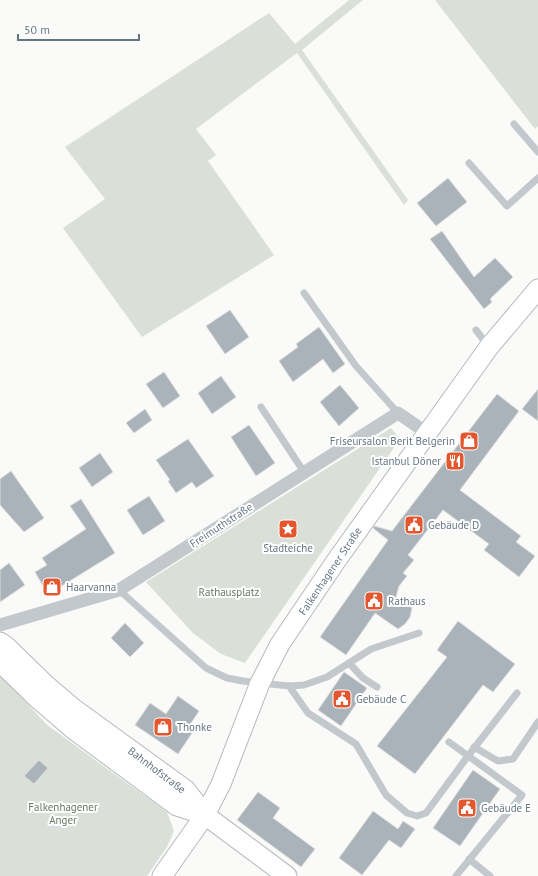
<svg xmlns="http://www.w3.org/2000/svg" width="538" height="876" viewBox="0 0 538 876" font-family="'PT Sans',sans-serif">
<rect width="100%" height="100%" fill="#fafaf8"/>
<!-- green -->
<g fill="#dadfd7">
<path d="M 349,0 L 363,0 L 302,50 L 408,200 L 404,205 L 297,53 L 196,129 L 216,155 L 208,161 L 274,255 L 142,337 L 63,228 L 105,199 L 65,147 L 269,13 L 295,44 Z"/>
<path d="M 435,0 L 538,0 L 538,126 L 535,129 Z"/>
<path d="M 391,428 L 400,439 L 245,663 L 221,654 L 193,633 L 146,582 Z"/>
<path d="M 0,674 L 47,725 L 167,812 L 174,831 L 167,847 L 147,876 L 0,876 Z"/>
</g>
<!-- building -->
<g fill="#aab3b9" stroke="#dcdcda">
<path d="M 448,178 L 467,202 L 436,226 L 417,203 Z"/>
<path d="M 442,231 L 474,277 L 495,258 L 513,277 L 490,299 L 492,302 L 484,309 L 430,239 Z"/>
<path d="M 230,310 L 249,337 L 225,354 L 206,326 Z"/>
<path d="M 319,327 L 345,364 L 333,373 L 323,359 L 293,382 L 279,361 L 298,347 L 296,344 Z"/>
<path d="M 164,372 L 180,396 L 163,408 L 146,384 Z"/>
<path d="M 221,376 L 236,397 L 212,414 L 198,393 Z"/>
<path d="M 340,385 L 359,408 L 339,426 L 320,402 Z"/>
<path d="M 538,389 L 538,421 L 522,409 Z"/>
<path d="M 497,394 L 519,411 L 460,490 L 521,536 L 516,542 L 535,556 L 519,577 L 484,550 L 489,544 L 443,510 L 408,555 L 414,560 L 403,573 L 407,576 L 399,586 L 396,597 L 412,608 L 410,617 L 405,624 L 398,629 L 375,613 L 346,655 L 320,637 L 388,540 L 373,528 L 374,526 L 392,531 Z"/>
<path d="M 145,409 L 152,420 L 134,433 L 126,423 Z"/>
<path d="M 249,425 L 275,463 L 256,476 L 231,437 Z"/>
<path d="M 188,439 L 214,476 L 196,488 L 192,482 L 176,493 L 168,481 L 170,480 L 156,460 Z"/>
<path d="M 100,453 L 113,472 L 92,487 L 79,468 Z"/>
<path d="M 11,471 L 44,518 L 24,532 L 0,505 L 0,479 Z"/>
<path d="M 149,496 L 165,521 L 143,535 L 127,510 Z"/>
<path d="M 81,499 L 115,553 L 60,587 L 59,585 L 47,593 L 35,572 L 47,565 L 42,558 L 86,529 L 70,506 Z"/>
<path d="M 9,563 L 25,585 L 0,602 L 0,570 Z"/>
<path d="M 458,621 L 515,664 L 493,692 L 483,685 L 415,774 L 377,746 L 447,657 L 437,650 Z"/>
<path d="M 125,623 L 144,643 L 130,657 L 111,638 Z"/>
<path d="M 344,672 L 367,688 L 341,726 L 318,710 Z"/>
<path d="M 178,696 L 199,711 L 187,729 L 192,733 L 178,754 L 135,725 L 150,703 L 166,714 Z"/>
<path d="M 39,760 L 48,768 L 34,784 L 24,776 Z"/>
<path d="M 473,770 L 500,789 L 460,846 L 433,828 Z"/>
<path d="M 258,792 L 280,808 L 273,818 L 315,849 L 301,867 L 237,820 Z"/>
<path d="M 373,811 L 398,829 L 403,821 L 415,829 L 401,848 L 389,840 L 362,875 L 339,858 Z"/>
</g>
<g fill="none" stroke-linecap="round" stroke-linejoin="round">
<defs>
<g id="secondary">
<path d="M 0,642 L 7,647 L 46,685 L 73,708 L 186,790 L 205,815 L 287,876"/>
<path d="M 0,662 L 37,698 L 73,729 L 177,806 L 205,815"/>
<path d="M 162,876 L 205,815 L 221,784 L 260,683 L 280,644 L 336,561 L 489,347 L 538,289"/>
</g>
</defs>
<!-- secondary casing -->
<use href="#secondary" stroke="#b3babf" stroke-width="21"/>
<!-- lane -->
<g stroke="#c3c8cc" stroke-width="7">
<path d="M 514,124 L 538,152"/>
<path d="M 469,163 L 507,206 L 538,178"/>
<path d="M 304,293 L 356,366 L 398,413"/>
<path d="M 476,330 L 489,347"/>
<path d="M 261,407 L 304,472"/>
<path d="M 119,590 L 206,668 L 227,678 L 243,681 L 289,686 L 304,685 L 327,677 L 371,649 L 419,633"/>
<path d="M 349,663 L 363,678 L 377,687"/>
<path d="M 289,686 L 308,713 L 356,744 L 386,795 L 407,813 L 417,816 L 426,813 L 468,756 L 517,693"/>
<path d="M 449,742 L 522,795 L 456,876"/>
<path d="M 474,747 L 498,761 L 513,759 L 538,722"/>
<path d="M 469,859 L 490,876"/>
</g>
<!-- street -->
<path stroke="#c3c8cc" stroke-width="13" d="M 0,625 L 119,590 L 398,413 L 427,433"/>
<!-- secondary -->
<use href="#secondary" stroke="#fff" stroke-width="19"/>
</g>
<!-- icons -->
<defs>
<symbol id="shop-square" viewBox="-11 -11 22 22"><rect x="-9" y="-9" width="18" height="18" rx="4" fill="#e4572e" stroke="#fff"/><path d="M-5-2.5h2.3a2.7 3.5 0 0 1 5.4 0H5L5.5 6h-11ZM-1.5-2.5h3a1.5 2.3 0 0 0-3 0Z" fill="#fff"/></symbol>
<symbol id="restaurant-square" viewBox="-11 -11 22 22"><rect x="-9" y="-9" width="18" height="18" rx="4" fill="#e4572e" stroke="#fff"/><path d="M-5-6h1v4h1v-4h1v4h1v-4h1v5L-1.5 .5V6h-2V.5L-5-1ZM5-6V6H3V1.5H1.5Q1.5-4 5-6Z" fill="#fff"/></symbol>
<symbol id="civic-square" viewBox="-11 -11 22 22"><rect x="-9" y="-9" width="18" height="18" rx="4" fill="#e4572e" stroke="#fff"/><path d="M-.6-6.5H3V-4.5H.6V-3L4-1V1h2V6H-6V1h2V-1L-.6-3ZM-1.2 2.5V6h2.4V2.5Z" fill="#fff"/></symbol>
<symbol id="sight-square" viewBox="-11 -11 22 22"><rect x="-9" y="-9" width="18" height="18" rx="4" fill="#e4572e" stroke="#fff"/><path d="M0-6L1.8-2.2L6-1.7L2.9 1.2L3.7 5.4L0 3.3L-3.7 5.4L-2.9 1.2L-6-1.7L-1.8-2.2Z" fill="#fff"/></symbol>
</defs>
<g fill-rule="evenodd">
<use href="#shop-square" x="458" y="430" width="22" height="22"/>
<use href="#restaurant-square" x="444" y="450" width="22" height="22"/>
<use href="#civic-square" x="403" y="514" width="22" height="22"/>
<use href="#sight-square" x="277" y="518" width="22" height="22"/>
<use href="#shop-square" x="41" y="576" width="22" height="22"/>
<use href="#civic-square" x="363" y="590" width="22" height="22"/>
<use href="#civic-square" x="331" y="688" width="22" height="22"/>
<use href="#shop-square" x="152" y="716" width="22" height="22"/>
<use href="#civic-square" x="456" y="797" width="22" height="22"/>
</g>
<g text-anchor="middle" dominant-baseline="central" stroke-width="4" stroke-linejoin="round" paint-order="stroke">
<!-- poi labels -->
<g font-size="11" fill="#657683" stroke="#fff" text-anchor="start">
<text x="455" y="441" text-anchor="end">Friseursalon Berit Belgerin</text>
<text x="441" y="461" text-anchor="end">Istanbul Döner</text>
<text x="428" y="525">Gebäude D</text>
<text x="288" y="548" text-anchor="middle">Stadteiche</text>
<text x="66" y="587">Haarvanna</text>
<text x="388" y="601">Rathaus</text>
<text x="356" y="699">Gebäude C</text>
<text x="177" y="727">Thonke</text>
<text x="481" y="808">Gebäude E</text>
</g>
<!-- street labels -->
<g font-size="11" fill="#657683" stroke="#fff">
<text transform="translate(221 525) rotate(-33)">Freimuthstraße</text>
<text transform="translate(330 571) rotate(-56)">Falkenhagener Straße</text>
<text transform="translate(157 770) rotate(37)">Bahnhofstraße</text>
</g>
<!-- park labels -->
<g font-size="11" fill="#687a64" stroke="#fff">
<text x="229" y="592">Rathausplatz</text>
<text x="63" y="807">Falkenhagener<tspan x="63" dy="13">Anger</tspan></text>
</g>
</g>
<!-- scale -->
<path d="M18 34v6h121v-6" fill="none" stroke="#657683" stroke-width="2"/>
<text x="24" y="34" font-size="12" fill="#657683" stroke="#ffffff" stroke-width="3" paint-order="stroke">50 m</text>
</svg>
